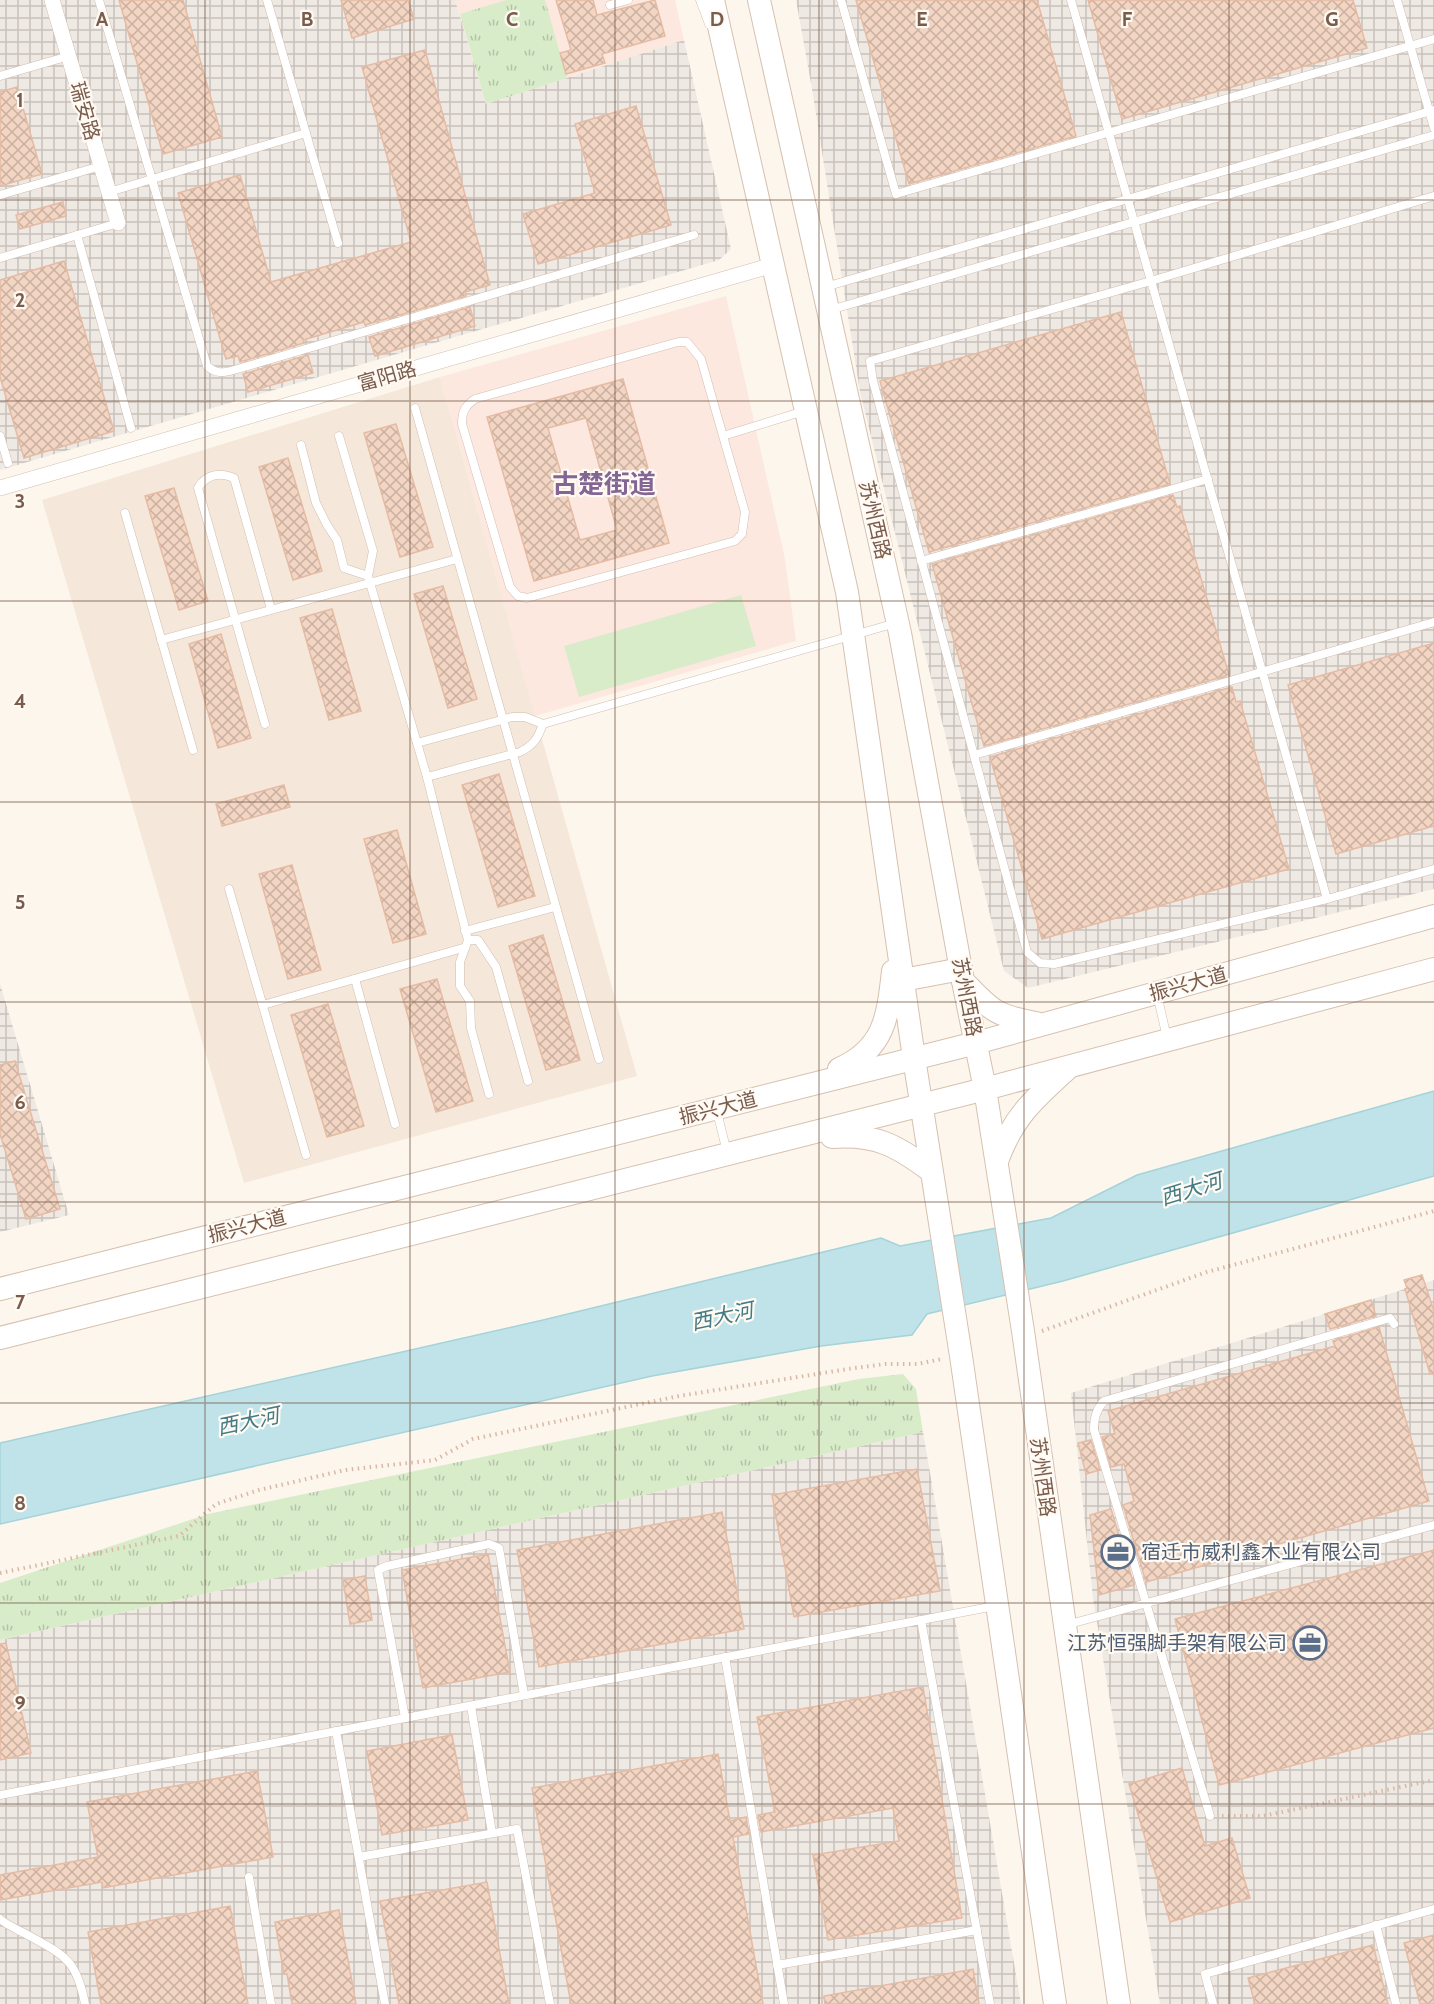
<svg xmlns="http://www.w3.org/2000/svg" width="1434" height="2004" viewBox="0 0 1434 2004" font-family="Cabin,'Noto Sans SC',sans-serif">
<defs>
<pattern id="industrial-grid" width="8" height="8" patternUnits="userSpaceOnUse" patternTransform="scale(1.5)"><rect width="8" height="8" fill="#efe9e4"/><path d="M0 4h8M4 0v8" fill="none" stroke="#c7c0bb"/></pattern>
<pattern id="grass-tufts" width="24" height="20" patternUnits="userSpaceOnUse" patternTransform="scale(1.5)"><rect width="24" height="20" fill="#d8ecc9"/><path d="M3 7l-1-3M5 7V3M7 7l1-3M15 17l-1-3M17 17v-4M19 17l1-3" fill="none" stroke="#b4c2a5"/></pattern>
<pattern id="building-cross-hatch" width="8" height="8" patternUnits="userSpaceOnUse" patternTransform="scale(1.5)"><rect width="8" height="8" fill="#f3d5c3"/><path d="M0 0l8 8M0 8l8-8" fill="none" stroke="#cab0a1"/></pattern>
</defs>
<rect width="100%" height="100%" fill="#fdf6ec"/>
<!-- residential -->
<path fill="#f5e8da" d="M 440,377 L 637,1076 L 244,1183 L 42,500 Z"/>
<!-- commercial -->
<g fill="#fde8e0">
<path d="M 455,0 L 675,0 L 684,40 L 486,104 Z"/>
<path d="M 726,296 L 785,559 L 796,641 L 535,716 L 440,377 Z"/>
</g>
<!-- industrial -->
<g fill="url(#industrial-grid)">
<path d="M 0,0 L 455,0 L 486,104 L 684,40 L 731,249 L 719,260 L 0,470 Z"/>
<path d="M 796,0 L 1434,0 L 1434,889 L 1028,988 L 1004,971 L 860,392 L 812,89 Z"/>
<path d="M 0,984 L 69,1215 L 0,1232 Z"/>
<path d="M 1434,1280 L 1434,2004 L 1160,2004 L 1093,1598 L 1071,1393 Z"/>
<path d="M 923,1432 L 1021,2004 L 0,2004 L 0,1640 Z"/>
</g>
<!-- grass -->
<g fill="url(#grass-tufts)">
<path d="M 506,0 L 545,0 L 567,78 L 486,104 L 460,14 Z"/>
<path d="M 903,1374 L 916,1389 L 923,1432 L 0,1640 L 0,1583 L 208,1514 L 859,1379 Z"/>
</g>
<!-- garden -->
<path fill="#d8ecc9" d="M 741,595 L 756,646 L 579,697 L 564,646 Z"/>
<!-- water -->
<path fill="#bfe3e8" stroke="#a5d3da" stroke-width="1.5" d="M 1434,1091 L 1434,1176 L 1063,1281 L 927,1314 L 912,1335 L 821,1346 L 652,1376 L 0,1524 L 0,1443 L 543,1320 L 881,1238 L 900,1246 L 1051,1218 L 1137,1175 Z"/>
<!-- building -->
<g fill="url(#building-cross-hatch)" stroke="#e6bba3" stroke-width="1.5" fill-rule="evenodd">
<path d="M 119,0 L 183,0 L 222,137 L 163,154 Z"/>
<path d="M 341,0 L 408,0 L 414,19 L 352,38 Z"/>
<path d="M 556,0 L 593,0 L 597,15 L 655,0 L 665,36 L 602,54 L 605,63 L 566,74 L 560,53 L 571,50 Z"/>
<path d="M 856,0 L 1037,0 L 1076,136 L 909,184 Z"/>
<path d="M 1088,0 L 1353,0 L 1367,48 L 1122,119 Z"/>
<path d="M 425,50 L 490,285 L 465,292 L 466,296 L 365,325 L 364,322 L 303,340 L 304,343 L 240,362 L 238,356 L 226,359 L 178,193 L 240,175 L 271,282 L 411,242 L 362,67 Z"/>
<path d="M 17,87 L 42,174 L 0,186 L 0,92 Z"/>
<path d="M 636,106 L 671,225 L 538,264 L 523,214 L 595,193 L 575,124 Z"/>
<path d="M 63,202 L 66,216 L 20,229 L 16,215 Z"/>
<path d="M 64,261 L 114,431 L 24,458 L 0,377 L 0,280 Z"/>
<path d="M 470,307 L 475,326 L 375,356 L 369,337 Z"/>
<path d="M 1121,312 L 1170,484 L 929,552 L 880,381 Z"/>
<path d="M 308,355 L 313,373 L 248,392 L 243,374 Z"/>
<path d="M 623,379 L 669,543 L 534,581 L 487,417 ZM 586,418 L 617,530 L 580,540 L 548,428 Z"/>
<path d="M 396,424 L 433,547 L 400,557 L 364,433 Z"/>
<path d="M 288,458 L 322,571 L 293,580 L 259,467 Z"/>
<path d="M 174,488 L 208,601 L 179,610 L 145,496 Z"/>
<path d="M 1173,495 L 1177,507 L 1180,506 L 1229,675 L 984,746 L 932,564 Z"/>
<path d="M 443,586 L 477,699 L 448,708 L 414,594 Z"/>
<path d="M 332,609 L 361,711 L 329,720 L 300,618 Z"/>
<path d="M 221,634 L 251,738 L 218,748 L 189,644 Z"/>
<path d="M 1434,643 L 1434,826 L 1336,854 L 1288,685 Z"/>
<path d="M 1232,687 L 1236,702 L 1240,701 L 1289,869 L 1042,939 L 990,757 Z"/>
<path d="M 499,774 L 535,896 L 498,907 L 462,785 Z"/>
<path d="M 284,785 L 290,807 L 222,826 L 216,804 Z"/>
<path d="M 397,830 L 426,934 L 393,943 L 364,839 Z"/>
<path d="M 292,865 L 321,970 L 288,979 L 259,874 Z"/>
<path d="M 543,935 L 580,1060 L 546,1070 L 509,946 Z"/>
<path d="M 437,979 L 473,1101 L 436,1112 L 400,989 Z"/>
<path d="M 328,1004 L 364,1126 L 327,1137 L 291,1015 Z"/>
<path d="M 15,1061 L 60,1209 L 26,1219 L 0,1134 L 0,1065 Z"/>
<path d="M 1422,1275 L 1434,1311 L 1434,1374 L 1430,1374 L 1405,1289 L 1407,1288 L 1404,1280 Z"/>
<path d="M 1371,1300 L 1376,1316 L 1330,1329 L 1325,1314 Z"/>
<path d="M 1379,1327 L 1429,1501 L 1146,1582 L 1123,1505 L 1134,1501 L 1124,1464 L 1111,1467 L 1102,1437 L 1115,1434 L 1108,1411 L 1335,1346 L 1333,1341 Z"/>
<path d="M 1091,1440 L 1100,1470 L 1086,1474 L 1078,1443 Z"/>
<path d="M 917,1469 L 940,1591 L 794,1617 L 772,1495 Z"/>
<path d="M 1111,1509 L 1134,1585 L 1099,1595 L 1090,1515 Z"/>
<path d="M 722,1512 L 744,1629 L 539,1667 L 517,1550 Z"/>
<path d="M 1434,1550 L 1434,1728 L 1219,1785 L 1175,1619 Z"/>
<path d="M 488,1554 L 510,1672 L 423,1688 L 402,1570 Z"/>
<path d="M 365,1576 L 372,1620 L 350,1624 L 343,1580 Z"/>
<path d="M 6,1643 L 31,1753 L 0,1760 L 0,1644 Z"/>
<path d="M 923,1687 L 962,1918 L 828,1940 L 813,1855 L 899,1841 L 893,1808 L 761,1832 L 758,1815 L 775,1812 L 757,1717 Z"/>
<path d="M 452,1735 L 468,1820 L 382,1835 L 367,1751 Z"/>
<path d="M 718,1754 L 730,1821 L 746,1817 L 749,1834 L 733,1837 L 763,2004 L 571,2004 L 532,1788 Z"/>
<path d="M 1182,1768 L 1205,1846 L 1232,1838 L 1250,1898 L 1170,1922 L 1129,1784 Z"/>
<path d="M 257,1771 L 273,1857 L 103,1888 L 102,1882 L 0,1900 L 0,1875 L 98,1857 L 87,1802 Z"/>
<path d="M 487,1882 L 509,2004 L 399,2004 L 380,1901 Z"/>
<path d="M 230,1906 L 248,2004 L 101,2004 L 88,1932 Z"/>
<path d="M 339,1910 L 356,2004 L 292,2004 L 287,1974 L 284,1974 L 275,1922 Z"/>
<path d="M 1434,1935 L 1434,2004 L 1420,2004 L 1404,1943 Z"/>
<path d="M 1373,1945 L 1388,2004 L 1255,2004 L 1248,1978 Z"/>
<path d="M 973,1969 L 979,2004 L 825,2004 L 824,1996 Z"/>
</g>
<g fill="none" stroke-linecap="round" stroke-linejoin="round">
<defs>
<g id="service">
<path d="M 99,0 L 207,366 C 216,374 223,373 234,370 L 694,235"/>
<path d="M 267,0 L 338,243"/>
<path d="M 700,0 L 709,24"/>
<path d="M 841,0 L 896,194 L 1434,39"/>
<path d="M 1071,0 L 1327,899"/>
<path d="M 1397,0 L 1434,128"/>
<path d="M 610,5 L 628,0"/>
<path d="M 0,76 L 69,56"/>
<path d="M 109,192 L 306,133"/>
<path d="M 0,195 L 101,166"/>
<path d="M 1434,196 L 1151,281 L 870,361 L 873,381 L 1027,952 L 1040,963 L 1054,964 L 1327,899 L 1434,869"/>
<path d="M 77,235 L 131,428"/>
<path d="M 0,258 L 118,223"/>
<path d="M 825,287 L 1434,110"/>
<path d="M 830,310 L 1434,135"/>
<path d="M 415,408 L 599,1059"/>
<path d="M 0,436 L 8,463"/>
<path d="M 723,436 L 745,512 L 742,534 L 735,541 L 527,598 L 518,596 L 510,587 L 462,424 C 462,411 465,406 475,399 L 678,342 L 687,342 L 701,359 L 723,436 L 804,411"/>
<path d="M 301,445 L 316,503 L 327,525 L 337,540 L 344,568 L 368,576 L 373,551 L 339,436"/>
<path d="M 125,513 L 193,750"/>
<path d="M 921,561 L 1208,479"/>
<path d="M 368,576 L 427,777 L 468,940"/>
<path d="M 161,640 L 457,559"/>
<path d="M 265,724 L 198,488 C 206,474 220,472 234,478 L 271,609"/>
<path d="M 417,743 L 512,717 L 525,717 L 543,724 L 896,623"/>
<path d="M 974,755 L 1434,622"/>
<path d="M 427,777 L 520,752 C 534,745 538,738 543,724"/>
<path d="M 229,889 L 306,1155"/>
<path d="M 465,931 L 555,907"/>
<path d="M 355,979 L 395,1124"/>
<path d="M 1157,994 L 1167,1038"/>
<path d="M 263,1005 L 463,948"/>
<path d="M 489,1094 L 471,1028 L 470,1001 L 460,986 L 460,962 L 468,940 L 478,940 L 496,967 L 528,1081"/>
<path d="M 717,1112 L 727,1152"/>
<path d="M 921,1620 L 990,2004"/>
<path d="M 1066,1625 L 1434,1525"/>
<path d="M 725,1657 L 784,2004"/>
<path d="M 471,1706 L 492,1833"/>
<path d="M 405,1718 L 378,1570 L 387,1566 L 489,1544 L 499,1548 L 524,1695"/>
<path d="M 336,1731 L 385,2004"/>
<path d="M 0,1795 L 995,1606"/>
<path d="M 1210,1816 L 1094,1430 C 1094,1418 1096,1410 1104,1401 L 1390,1318 L 1394,1324"/>
<path d="M 359,1857 L 517,1829 L 550,2004"/>
<path d="M 249,1877 L 271,2004"/>
<path d="M 0,1919 C 7,1925 16,1929 24,1933 C 63,1955 76,1957 85,2004"/>
<path d="M 1376,1925 L 1396,2004"/>
<path d="M 777,1965 L 977,1930"/>
<path d="M 1213,2004 L 1205,1974 L 1434,1909"/>
</g>
<g id="minor">
<path d="M 52,0 L 118,223"/>
<path d="M 0,488 L 773,265"/>
</g>
<g id="secondary">
<path d="M 713,0 L 847,592 L 914,1058 L 961,1356 L 1055,2004"/>
<path d="M 759,0 L 900,633 L 963,981 L 985,1089 L 1023,1331 L 1119,2004"/>
<path d="M 903,980 L 961,969"/>
<path d="M 963,981 C 991,1010 995,1016 1036,1023"/>
<path d="M 839,1069 C 885,1049 888,1016 893,971"/>
<path d="M 832,1137 C 876,1134 896,1145 931,1171"/>
<path d="M 997,1161 C 1013,1117 1034,1099 1067,1069"/>
<path d="M 0,1289 L 976,1043 L 1434,916"/>
<path d="M 0,1338 L 985,1089 L 1434,969"/>
</g>
</defs>
<!-- service casing -->
<use href="#service" stroke="#d1beb0" stroke-width="9"/>
<!-- minor casing -->
<use href="#minor" stroke="#d1beb0" stroke-width="16"/>
<!-- secondary casing -->
<use href="#secondary" stroke="#d6c0b0" stroke-width="24"/>
<!-- path -->
<g stroke="#d9b8a5" stroke-width="4" stroke-dasharray="1.5 4.5" stroke-linecap="butt">
<path d="M 1042,1331 L 1207,1272 L 1434,1211"/>
<path d="M 0,1573 L 179,1536 L 216,1504 L 259,1490 L 345,1470 L 435,1460 L 473,1439 L 679,1396 L 848,1369 L 885,1364 L 917,1364 L 942,1359"/>
<path d="M 1222,1816 L 1263,1816 L 1434,1780"/>
</g>
<!-- service -->
<use href="#service" stroke="#fff" stroke-width="8"/>
<!-- minor -->
<use href="#minor" stroke="#fff" stroke-width="15"/>
<!-- secondary -->
<use href="#secondary" stroke="#fff" stroke-width="22"/>
</g>
<!-- grid -->
<path fill="none" stroke="#7a5c4d" stroke-width="1.5" stroke-opacity="0.55" d="M 205,0 L 205,2004M 410,0 L 410,2004M 615,0 L 615,2004M 819,0 L 819,2004M 1024,0 L 1024,2004M 1229,0 L 1229,2004M 0,200 L 1434,200M 0,401 L 1434,401M 0,601 L 1434,601M 0,802 L 1434,802M 0,1002 L 1434,1002M 0,1202 L 1434,1202M 0,1403 L 1434,1403M 0,1603 L 1434,1603M 0,1804 L 1434,1804"/>
<!-- icons -->
<defs>
<symbol id="office-ring" viewBox="-11 -11 22 22"><circle r="9.5" fill="#fffaf3" stroke="#5c6f8a" stroke-width="1.5"/><path d="M-6-3h4V-5.5h4V-3h4V5H-6ZM-1-4.5V-3h2v-1.5ZM-6 0V1H6V0Z" fill="#5c6f8a"/></symbol>
</defs>
<g fill-rule="evenodd">
<use href="#office-ring" x="1099" y="1533" width="38" height="38"/>
<use href="#office-ring" x="1291" y="1624" width="38" height="38"/>
</g>
<g text-anchor="middle" dominant-baseline="central" stroke-width="4.5" stroke-linejoin="round" paint-order="stroke">
<!-- street labels -->
<g font-size="20" fill="#7a5c4d" stroke="#fffaf3">
<text transform="translate(85 111) rotate(74)">瑞安路</text>
<text transform="translate(387 376) rotate(-16)">富阳路</text>
<text transform="translate(875 520) rotate(77)">苏州西路</text>
<text transform="translate(1188 984) rotate(-15)">振兴大道</text>
<text transform="translate(967 997) rotate(79)">苏州西路</text>
<text transform="translate(718 1108) rotate(-14)">振兴大道</text>
<text transform="translate(247 1226) rotate(-14)">振兴大道</text>
<text transform="translate(1043 1477) rotate(82)">苏州西路</text>
</g>
<!-- service labels -->
<g font-size="20" fill="#4e5e75" stroke="#fffaf3" text-anchor="start">
<text x="1141" y="1552">宿迁市威利鑫木业有限公司</text>
<text x="1287" y="1643" text-anchor="end">江苏恒强脚手架有限公司</text>
</g>
<!-- water labels -->
<g font-size="21" font-style="italic" fill="#437c86" stroke="#fffaf3">
<text transform="translate(1191 1189) rotate(-17)">西大河</text>
<text transform="translate(722 1316) rotate(-12)">西大河</text>
<text transform="translate(248 1421) rotate(-12)">西大河</text>
</g>
<!-- district labels -->
<g font-size="26" font-weight="bold" fill="#846695" stroke="#fffaf3">
<text x="604" y="484">古楚街道</text>
</g>
</g>
<g font-size="20" text-anchor="middle" font-weight="bold" fill="#7a5c4d" stroke="#fffaf3" stroke-width="4.5" stroke-linejoin="round" paint-order="stroke">
<text x="102" y="26">A</text>
<text x="307" y="26">B</text>
<text x="512" y="26">C</text>
<text x="717" y="26">D</text>
<text x="922" y="26">E</text>
<text x="1127" y="26">F</text>
<text x="1332" y="26">G</text>
<text x="20" y="107">1</text>
<text x="20" y="307">2</text>
<text x="20" y="508">3</text>
<text x="20" y="708">4</text>
<text x="20" y="909">5</text>
<text x="20" y="1109">6</text>
<text x="20" y="1309">7</text>
<text x="20" y="1510">8</text>
<text x="20" y="1710">9</text>
</g>
</svg>
